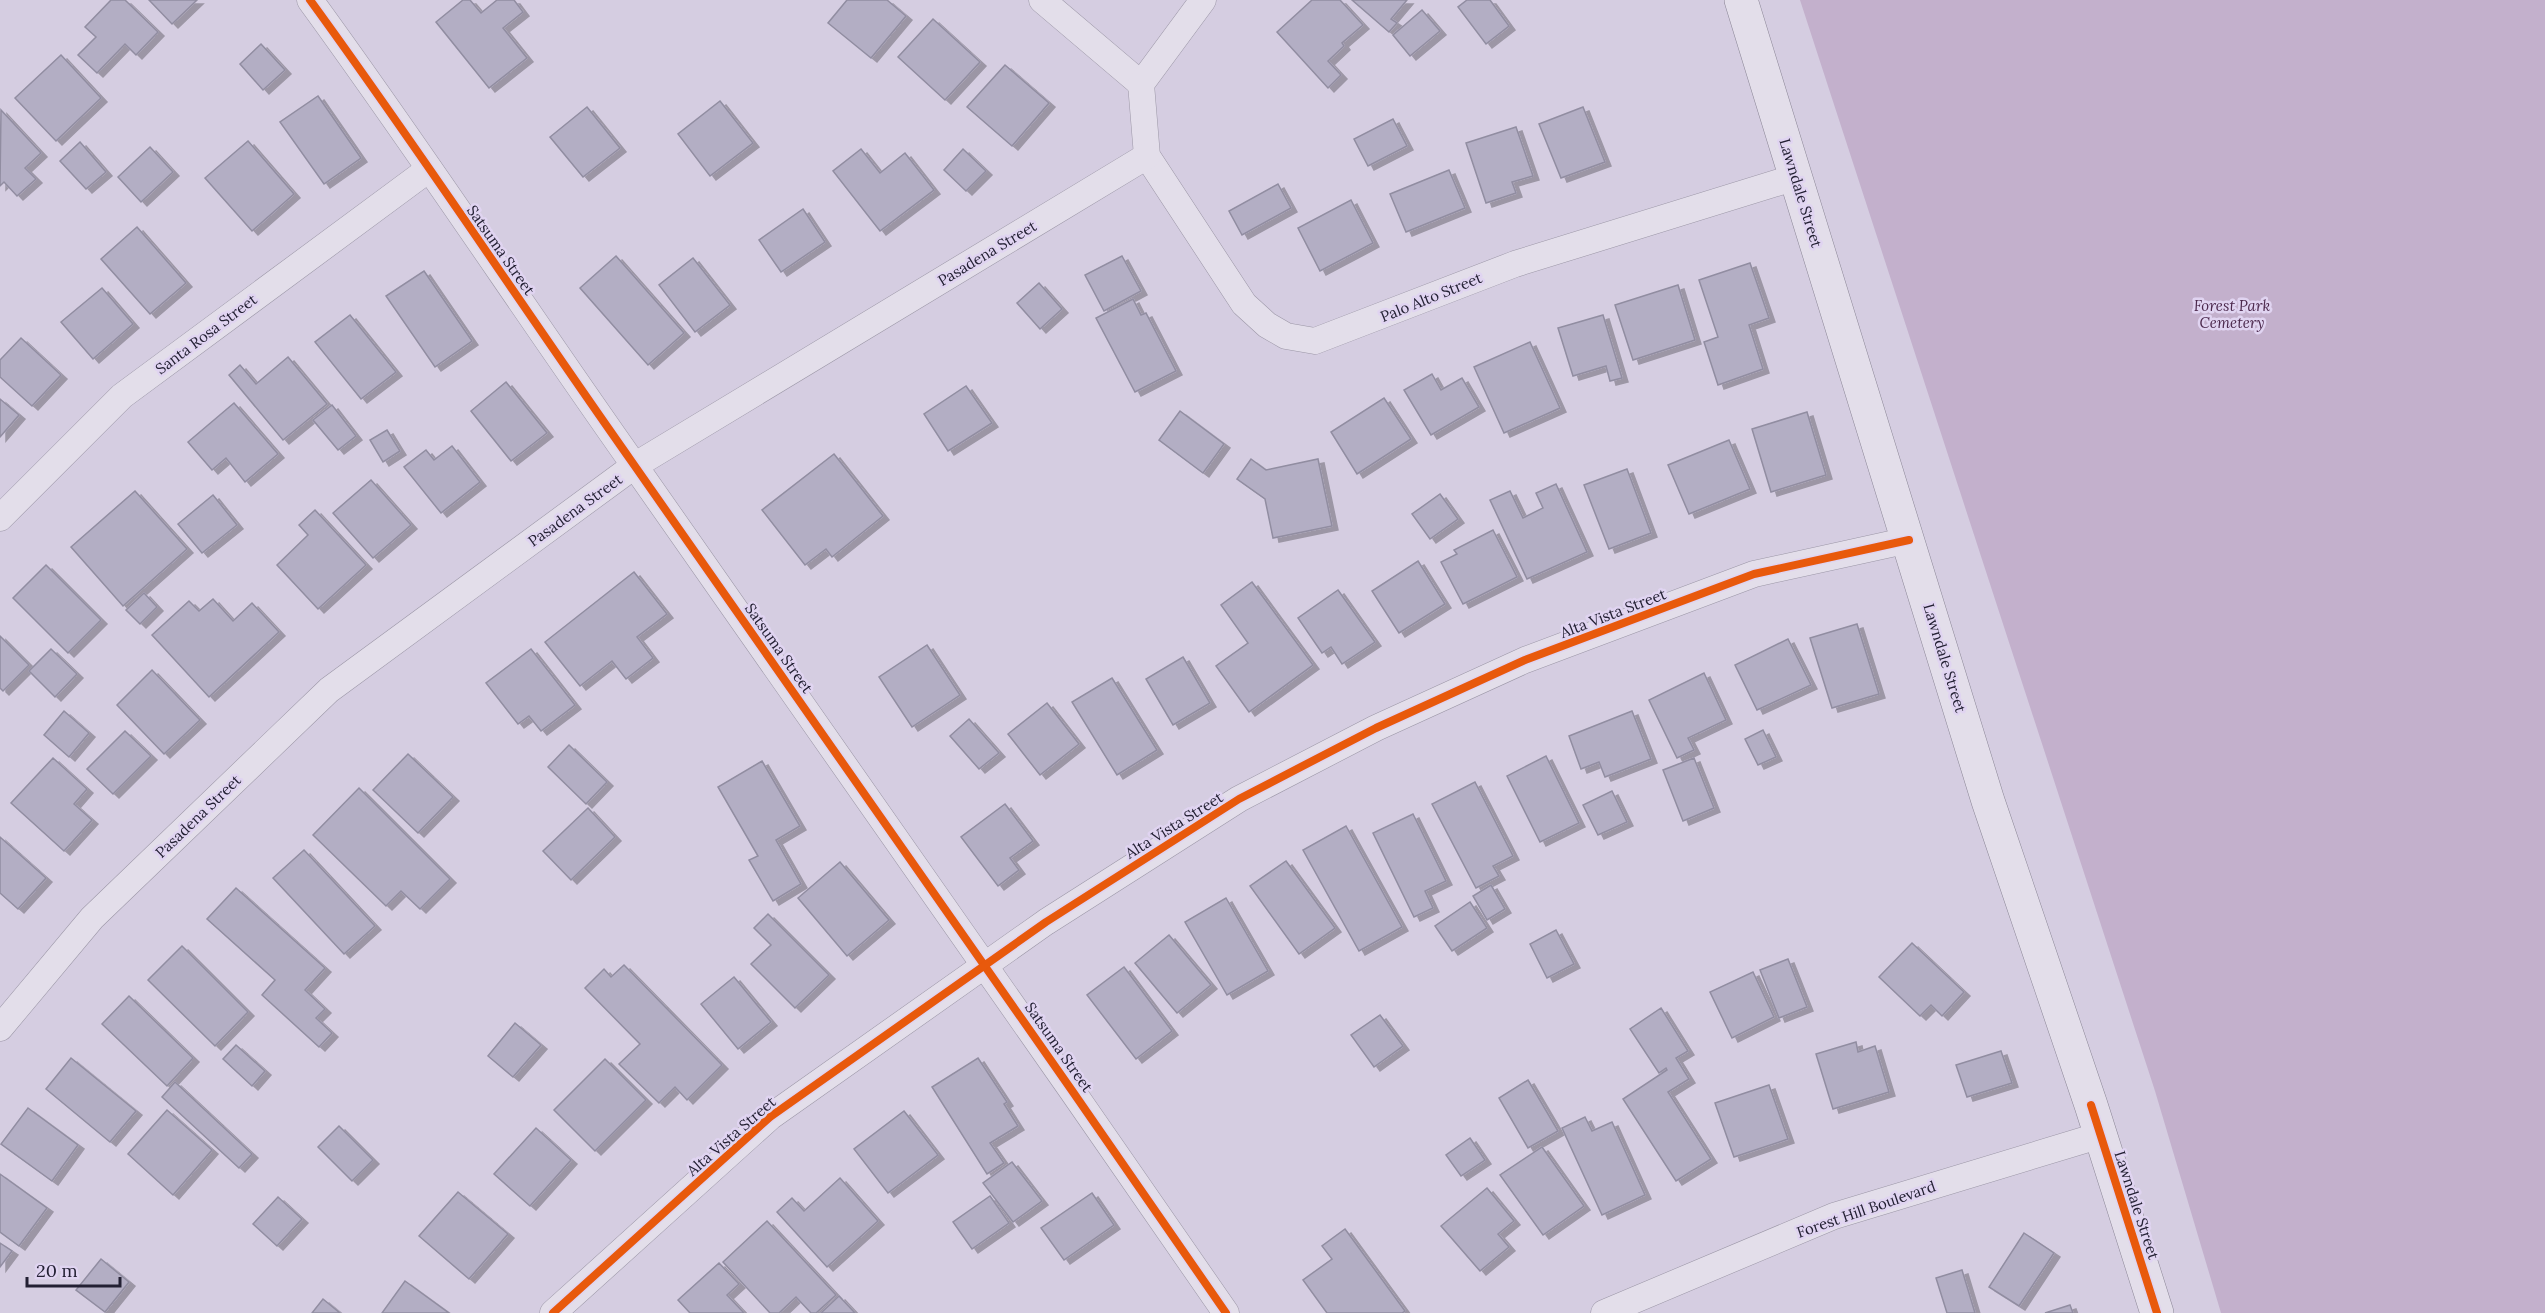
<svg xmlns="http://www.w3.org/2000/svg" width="2545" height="1313" viewBox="0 0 2545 1313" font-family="Lora,serif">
<defs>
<filter id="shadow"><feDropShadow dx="6" dy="4" stdDeviation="0" flood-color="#0004"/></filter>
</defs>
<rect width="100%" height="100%" fill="#d5cde1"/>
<!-- cemetery -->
<path fill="#c3b0cc" d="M 1800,0 L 2545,0 L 2545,1313 L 2221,1313 L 2155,1091 Z"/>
<!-- building -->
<g fill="#b3aec4" stroke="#918da1" stroke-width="1.5" filter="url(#shadow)">
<path d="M 111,0 L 125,0 L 158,32 L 136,55 L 125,44 L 97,73 L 78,55 L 96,37 L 85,27 Z"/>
<path d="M 149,0 L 197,0 L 172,24 Z"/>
<path d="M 463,0 L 470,0 L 481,13 L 497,0 L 514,0 L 523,12 L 503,28 L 527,58 L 489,88 L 436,22 Z"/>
<path d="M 847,0 L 887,0 L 906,16 L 871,58 L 828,23 Z"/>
<path d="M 1312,0 L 1340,0 L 1363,25 L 1342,43 L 1344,46 L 1328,61 L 1341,75 L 1328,88 L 1277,32 Z"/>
<path d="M 1352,0 L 1407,0 L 1391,19 L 1397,23 L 1389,32 Z"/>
<path d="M 1467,0 L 1490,0 L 1509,26 L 1486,44 L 1458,7 Z"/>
<path d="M 1422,10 L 1440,31 L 1410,56 L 1393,35 Z"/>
<path d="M 933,19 L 980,62 L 945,100 L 898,57 Z"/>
<path d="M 261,44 L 285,70 L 263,90 L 240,64 Z"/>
<path d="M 61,55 L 101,98 L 56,141 L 15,98 Z"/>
<path d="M 1005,65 L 1049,103 L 1012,146 L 967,107 Z"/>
<path d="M 318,96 L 361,158 L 324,184 L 280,122 Z"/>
<path d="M 720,101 L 753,143 L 710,176 L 678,134 Z"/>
<path d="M 587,107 L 620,148 L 583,177 L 550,137 Z"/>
<path d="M 1583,107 L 1605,162 L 1561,178 L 1539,124 Z"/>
<path d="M 1,110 L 41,153 L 25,168 L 36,179 L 17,196 L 4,182 L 0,186 Z"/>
<path d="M 1393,119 L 1407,146 L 1368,166 L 1354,139 Z"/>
<path d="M 1516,127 L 1533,176 L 1512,182 L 1516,193 L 1486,203 L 1466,143 Z"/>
<path d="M 248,141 L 294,194 L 252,231 L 205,178 Z"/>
<path d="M 80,142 L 106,172 L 86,189 L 60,161 Z"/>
<path d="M 150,147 L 173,172 L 141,202 L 118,177 Z"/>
<path d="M 861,149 L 880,173 L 905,153 L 934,190 L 880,231 L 833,171 Z"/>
<path d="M 963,149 L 986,171 L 966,191 L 944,170 Z"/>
<path d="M 1449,170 L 1465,208 L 1406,232 L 1390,194 Z"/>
<path d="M 1278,184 L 1291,208 L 1242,235 L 1229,211 Z"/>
<path d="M 1351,200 L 1373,243 L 1320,271 L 1298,228 Z"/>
<path d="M 803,209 L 825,242 L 781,272 L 759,240 Z"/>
<path d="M 137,227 L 186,283 L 150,314 L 101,259 Z"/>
<path d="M 616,256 L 684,333 L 648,365 L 580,288 Z"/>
<path d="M 1122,256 L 1141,291 L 1104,311 L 1085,275 Z"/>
<path d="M 693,258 L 730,305 L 695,332 L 659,285 Z"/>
<path d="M 1750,263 L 1769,318 L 1749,325 L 1763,369 L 1718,385 L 1704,342 L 1718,337 L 1699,280 Z"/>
<path d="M 424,271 L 472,341 L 435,367 L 386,296 Z"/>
<path d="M 1039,283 L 1062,309 L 1040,329 L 1017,303 Z"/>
<path d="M 1678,285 L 1695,340 L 1633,360 L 1615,305 Z"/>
<path d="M 102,288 L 133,324 L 93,359 L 61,322 Z"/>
<path d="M 1133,299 L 1141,315 L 1146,313 L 1176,371 L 1135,392 L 1096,318 Z"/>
<path d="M 350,315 L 396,372 L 361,399 L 315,342 Z"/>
<path d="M 1603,315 L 1622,378 L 1610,381 L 1606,366 L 1573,376 L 1558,328 Z"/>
<path d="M 21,338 L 61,375 L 32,406 L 0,377 L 0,360 Z"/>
<path d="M 1530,342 L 1560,408 L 1504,433 L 1474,367 Z"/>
<path d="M 288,357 L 327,404 L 283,440 L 229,375 L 240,365 L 256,384 Z"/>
<path d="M 1432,374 L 1441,390 L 1462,378 L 1479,407 L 1431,435 L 1404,390 Z"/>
<path d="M 506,382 L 547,433 L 511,461 L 471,411 Z"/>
<path d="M 966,386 L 992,423 L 948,451 L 924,414 Z"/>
<path d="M 1384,398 L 1411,439 L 1357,474 L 1331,432 Z"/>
<path d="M 0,399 L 19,415 L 0,437 Z"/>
<path d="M 234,403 L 278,454 L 245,482 L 226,458 L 212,470 L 188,442 Z"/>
<path d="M 332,405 L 356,436 L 338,450 L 313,420 Z"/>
<path d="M 1180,411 L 1224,444 L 1203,473 L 1159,440 Z"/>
<path d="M 1807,412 L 1826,475 L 1771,492 L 1752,429 Z"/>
<path d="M 387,430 L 400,451 L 383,462 L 370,440 Z"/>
<path d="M 1729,440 L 1750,489 L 1689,514 L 1668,465 Z"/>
<path d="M 452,446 L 480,482 L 441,513 L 404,467 L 426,450 L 434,460 Z"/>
<path d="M 834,454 L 883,516 L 832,557 L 826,549 L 805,565 L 762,510 Z"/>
<path d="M 1251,459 L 1266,470 L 1318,459 L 1332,526 L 1273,538 L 1265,499 L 1237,479 Z"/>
<path d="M 1627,469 L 1651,533 L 1609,549 L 1584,485 Z"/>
<path d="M 371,480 L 411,525 L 373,558 L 333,513 Z"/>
<path d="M 1556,484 L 1587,552 L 1527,579 L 1490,500 L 1510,491 L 1523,518 L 1543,508 L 1536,493 Z"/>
<path d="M 135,491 L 187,549 L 123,606 L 71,547 Z"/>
<path d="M 1440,494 L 1458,519 L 1430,539 L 1412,514 Z"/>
<path d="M 213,495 L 237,525 L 202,553 L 178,524 Z"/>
<path d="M 315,510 L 366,565 L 318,609 L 277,565 L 308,535 L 299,525 Z"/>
<path d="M 1493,530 L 1517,577 L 1463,604 L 1441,562 L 1457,554 L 1454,550 Z"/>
<path d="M 1418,561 L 1445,604 L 1399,633 L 1372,591 Z"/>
<path d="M 46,565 L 101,620 L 68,653 L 13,598 Z"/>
<path d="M 634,572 L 667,614 L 637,637 L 653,658 L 626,679 L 612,661 L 580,686 L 545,642 Z"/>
<path d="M 1252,582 L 1313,665 L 1249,712 L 1216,666 L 1248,643 L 1221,605 Z"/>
<path d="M 1338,590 L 1375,642 L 1342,664 L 1331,647 L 1322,653 L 1298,618 Z"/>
<path d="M 144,593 L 157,607 L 140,624 L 126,610 Z"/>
<path d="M 213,599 L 233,621 L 252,603 L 279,632 L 209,697 L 152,635 L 189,601 L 199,611 Z"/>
<path d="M 1857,624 L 1879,694 L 1832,708 L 1810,638 Z"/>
<path d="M 0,636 L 29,665 L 3,691 L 0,688 Z"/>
<path d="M 1788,639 L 1811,685 L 1757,710 L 1735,665 Z"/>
<path d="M 927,645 L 960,695 L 912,727 L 879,677 Z"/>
<path d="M 51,649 L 77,674 L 55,697 L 29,671 Z"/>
<path d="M 531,649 L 575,705 L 541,731 L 529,716 L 518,724 L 486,683 Z"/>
<path d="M 1183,657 L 1210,703 L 1173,725 L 1146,679 Z"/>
<path d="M 152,670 L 200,720 L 164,754 L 117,705 Z"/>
<path d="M 1704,673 L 1726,720 L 1688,738 L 1694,750 L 1677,758 L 1649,700 Z"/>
<path d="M 1112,678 L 1157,750 L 1117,775 L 1072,702 Z"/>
<path d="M 1047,703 L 1079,744 L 1040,775 L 1008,734 Z"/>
<path d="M 64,711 L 89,733 L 69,757 L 44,735 Z"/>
<path d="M 1632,711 L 1651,759 L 1605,777 L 1599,762 L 1581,769 L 1569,736 Z"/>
<path d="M 969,719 L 999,753 L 979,769 L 950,736 Z"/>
<path d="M 1763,730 L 1776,757 L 1758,765 L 1745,739 Z"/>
<path d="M 125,731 L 151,756 L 113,794 L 87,769 Z"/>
<path d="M 569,745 L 607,782 L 586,804 L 548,767 Z"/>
<path d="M 408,754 L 453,797 L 418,833 L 373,790 Z"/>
<path d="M 1546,756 L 1579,823 L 1540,842 L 1507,776 Z"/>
<path d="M 53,758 L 87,789 L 74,804 L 92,820 L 64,851 L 11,803 Z"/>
<path d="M 1694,758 L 1714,808 L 1683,821 L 1663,770 Z"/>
<path d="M 762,761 L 800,826 L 776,840 L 801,884 L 773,901 L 749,860 L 758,856 L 718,787 Z"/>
<path d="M 1475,782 L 1513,856 L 1493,866 L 1499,876 L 1476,888 L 1432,804 Z"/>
<path d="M 359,788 L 450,879 L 420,909 L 401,891 L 386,906 L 313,835 Z"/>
<path d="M 1612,791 L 1627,822 L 1598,835 L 1583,805 Z"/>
<path d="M 1005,804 L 1033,841 L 1010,858 L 1019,870 L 998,886 L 961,837 Z"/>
<path d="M 588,808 L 615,837 L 571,880 L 543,851 Z"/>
<path d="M 1413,814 L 1446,881 L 1425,891 L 1433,908 L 1414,917 L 1373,833 Z"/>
<path d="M 1346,826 L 1402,927 L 1359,951 L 1303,850 Z"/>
<path d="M 0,837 L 46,878 L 18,909 L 0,893 Z"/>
<path d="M 304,850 L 375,926 L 344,954 L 273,878 Z"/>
<path d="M 1286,861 L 1335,928 L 1299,954 L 1250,886 Z"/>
<path d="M 840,862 L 889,920 L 847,956 L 798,898 Z"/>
<path d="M 1491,885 L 1505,909 L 1487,920 L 1473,896 Z"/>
<path d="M 236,888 L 325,968 L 305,990 L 325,1009 L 316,1018 L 332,1033 L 319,1047 L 262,995 L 275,980 L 207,919 Z"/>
<path d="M 1226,898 L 1268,971 L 1227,995 L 1185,922 Z"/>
<path d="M 1470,902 L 1487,928 L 1452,951 L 1435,926 Z"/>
<path d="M 768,914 L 829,975 L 795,1008 L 751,964 L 771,945 L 754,928 Z"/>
<path d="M 1556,930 L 1574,964 L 1547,978 L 1530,944 Z"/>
<path d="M 1169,935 L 1211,985 L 1177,1013 L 1135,963 Z"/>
<path d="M 1912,943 L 1964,992 L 1942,1016 L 1931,1005 L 1920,1016 L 1879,977 Z"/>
<path d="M 182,946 L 248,1012 L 215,1046 L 148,980 Z"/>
<path d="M 1788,959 L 1807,1007 L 1779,1018 L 1760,970 Z"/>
<path d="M 624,965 L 722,1065 L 687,1100 L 675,1087 L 659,1103 L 619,1064 L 640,1044 L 585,988 L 604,969 L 611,977 Z"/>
<path d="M 1124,967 L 1172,1031 L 1136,1059 L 1087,995 Z"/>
<path d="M 1753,972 L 1774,1017 L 1732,1038 L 1710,992 Z"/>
<path d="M 734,977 L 771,1022 L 738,1049 L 701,1004 Z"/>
<path d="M 129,996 L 193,1058 L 167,1086 L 102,1024 Z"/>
<path d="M 1661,1008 L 1688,1051 L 1676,1058 L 1689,1079 L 1668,1092 L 1711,1159 L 1676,1181 L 1623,1099 L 1667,1070 L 1666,1068 L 1659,1073 L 1630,1029 Z"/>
<path d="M 1380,1015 L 1403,1046 L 1374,1067 L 1351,1035 Z"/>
<path d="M 515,1023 L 541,1045 L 513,1077 L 488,1056 Z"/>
<path d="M 1856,1042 L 1858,1052 L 1875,1046 L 1889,1092 L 1833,1109 L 1816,1054 Z"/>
<path d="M 236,1045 L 265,1071 L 252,1086 L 223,1059 Z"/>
<path d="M 2001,1051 L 2012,1083 L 1967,1097 L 1956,1065 Z"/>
<path d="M 71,1058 L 136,1111 L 110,1142 L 46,1089 Z"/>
<path d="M 978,1058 L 1007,1102 L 1004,1104 L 1018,1126 L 990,1143 L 1004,1163 L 987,1174 L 932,1087 Z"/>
<path d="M 605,1059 L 646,1100 L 595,1151 L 554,1110 Z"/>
<path d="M 1528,1080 L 1558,1131 L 1528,1148 L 1499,1098 Z"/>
<path d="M 175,1082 L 252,1154 L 239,1168 L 162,1097 Z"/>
<path d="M 1769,1085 L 1788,1139 L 1734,1157 L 1715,1103 Z"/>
<path d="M 28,1108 L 78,1145 L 52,1181 L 1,1144 Z"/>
<path d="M 167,1110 L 212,1150 L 173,1195 L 128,1154 Z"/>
<path d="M 904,1111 L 938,1155 L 888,1193 L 854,1149 Z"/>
<path d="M 1585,1117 L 1592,1131 L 1612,1122 L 1645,1195 L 1602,1215 L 1562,1128 Z"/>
<path d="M 339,1126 L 373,1160 L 352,1181 L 318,1147 Z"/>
<path d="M 536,1128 L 571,1160 L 530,1206 L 494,1174 Z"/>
<path d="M 1470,1138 L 1485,1160 L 1461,1176 L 1446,1155 Z"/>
<path d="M 1542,1147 L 1584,1206 L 1543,1235 L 1500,1175 Z"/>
<path d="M 1012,1162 L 1042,1201 L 1013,1222 L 983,1183 Z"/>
<path d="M 0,1174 L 47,1208 L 19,1246 L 0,1232 Z"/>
<path d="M 840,1178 L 878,1221 L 827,1267 L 777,1212 L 792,1198 L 804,1211 Z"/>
<path d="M 1487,1188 L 1514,1221 L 1498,1234 L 1509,1247 L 1480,1271 L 1441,1226 Z"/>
<path d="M 458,1192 L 508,1234 L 469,1279 L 419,1236 Z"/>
<path d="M 1092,1193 L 1114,1225 L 1064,1260 L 1041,1228 Z"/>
<path d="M 990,1196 L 1009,1223 L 972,1249 L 953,1222 Z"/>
<path d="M 278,1197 L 302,1219 L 277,1246 L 253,1224 Z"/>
<path d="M 767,1221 L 836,1295 L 816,1313 L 811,1313 L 796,1297 L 779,1313 L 770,1313 L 723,1262 Z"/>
<path d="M 1345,1229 L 1405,1311 L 1402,1313 L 1327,1313 L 1303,1280 L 1332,1259 L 1322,1246 Z"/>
<path d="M 2024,1233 L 2054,1253 L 2019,1306 L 1989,1287 Z"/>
<path d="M 0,1243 L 12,1251 L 0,1267 Z"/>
<path d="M 101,1259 L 129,1282 L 105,1312 L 76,1290 Z"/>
<path d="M 719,1263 L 739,1284 L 727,1295 L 744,1313 L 690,1313 L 678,1300 Z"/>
<path d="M 1962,1270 L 1975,1313 L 1947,1313 L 1936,1278 Z"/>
<path d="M 405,1281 L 449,1313 L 382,1313 Z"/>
<path d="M 839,1296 L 855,1313 L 821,1313 Z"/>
<path d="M 323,1299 L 340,1313 L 312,1313 Z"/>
<path d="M 2070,1305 L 2073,1313 L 2045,1313 Z"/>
</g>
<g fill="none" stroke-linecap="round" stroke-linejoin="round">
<defs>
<g id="minor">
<path d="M 310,0 C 421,152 524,309 632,462 C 830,746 1030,1028 1226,1313"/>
<path d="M 1042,0 L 1141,84"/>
<path d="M 1203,0 L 1141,84 L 1147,156 L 1244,304 L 1267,325 L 1286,336 L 1315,341 L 1515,264 L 1796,177"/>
<path d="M 0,518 L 122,396 L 429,169"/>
<path d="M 0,1028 L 92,918 L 329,690 L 634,466 L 1147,156"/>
<path d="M 553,1313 L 770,1117 L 1046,922 L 1239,799 L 1376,728 L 1525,660 L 1754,574 L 1909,540"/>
<path d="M 1604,1313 L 1834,1216 L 2101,1135"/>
</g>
<path id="secondary" d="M 1741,0 L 1988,801 L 2091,1105 L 2157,1313"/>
</defs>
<!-- minor casing -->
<use href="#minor" stroke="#9b96a6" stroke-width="27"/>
<!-- secondary casing -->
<use href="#secondary" stroke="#8b8696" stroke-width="34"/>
<!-- minor -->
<use href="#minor" stroke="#e3deea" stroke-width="26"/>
<!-- secondary -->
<use href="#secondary" stroke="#e3deea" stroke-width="33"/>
<defs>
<g id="cycleway">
<path d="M 310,0 C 421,152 524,309 632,462 C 830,746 1030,1028 1226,1313"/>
<path d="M 2091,1105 L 2157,1313"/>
<path d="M 553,1313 L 770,1117 L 1046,922 L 1239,799 L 1376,728 L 1525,660 L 1754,574 L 1909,540"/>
</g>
</defs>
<!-- cycleway casing -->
<use href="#cycleway" stroke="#e0d4f1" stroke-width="11"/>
<!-- cycleway -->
<use href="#cycleway" stroke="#e8590c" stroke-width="8"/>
</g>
<g text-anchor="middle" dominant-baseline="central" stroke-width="5" stroke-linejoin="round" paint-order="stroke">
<!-- street labels -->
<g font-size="15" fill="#232033" stroke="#e0d4f1">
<text transform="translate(1801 193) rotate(73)">Lawndale Street</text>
<text transform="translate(501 250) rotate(55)">Satsuma Street</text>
<text transform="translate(987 253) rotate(-31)">Pasadena Street</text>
<text transform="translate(1431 297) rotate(-22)">Palo Alto Street</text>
<text transform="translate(206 334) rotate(-37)">Santa Rosa Street</text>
<text transform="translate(575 510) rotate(-36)">Pasadena Street</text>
<text transform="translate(1613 613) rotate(-21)">Alta Vista Street</text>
<text transform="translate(779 648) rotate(55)">Satsuma Street</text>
<text transform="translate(1945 658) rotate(73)">Lawndale Street</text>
<text transform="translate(198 816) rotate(-44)">Pasadena Street</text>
<text transform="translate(1174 825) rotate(-32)">Alta Vista Street</text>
<text transform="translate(1059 1047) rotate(55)">Satsuma Street</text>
<text transform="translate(731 1136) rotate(-41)">Alta Vista Street</text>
<text transform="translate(2137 1205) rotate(72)">Lawndale Street</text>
<text transform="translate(1866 1209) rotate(-19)">Forest Hill Boulevard</text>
</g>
<!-- park labels -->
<g font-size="15" font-style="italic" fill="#4c294d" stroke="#e0d4f1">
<text x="2232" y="305">Forest Park<tspan x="2232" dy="17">Cemetery</tspan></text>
</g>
</g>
<!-- scale -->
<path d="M27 1277v9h93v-9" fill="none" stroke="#232033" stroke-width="3"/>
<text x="36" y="1277" font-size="18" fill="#232033" stroke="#e0d4f1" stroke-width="4.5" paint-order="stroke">20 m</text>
</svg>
